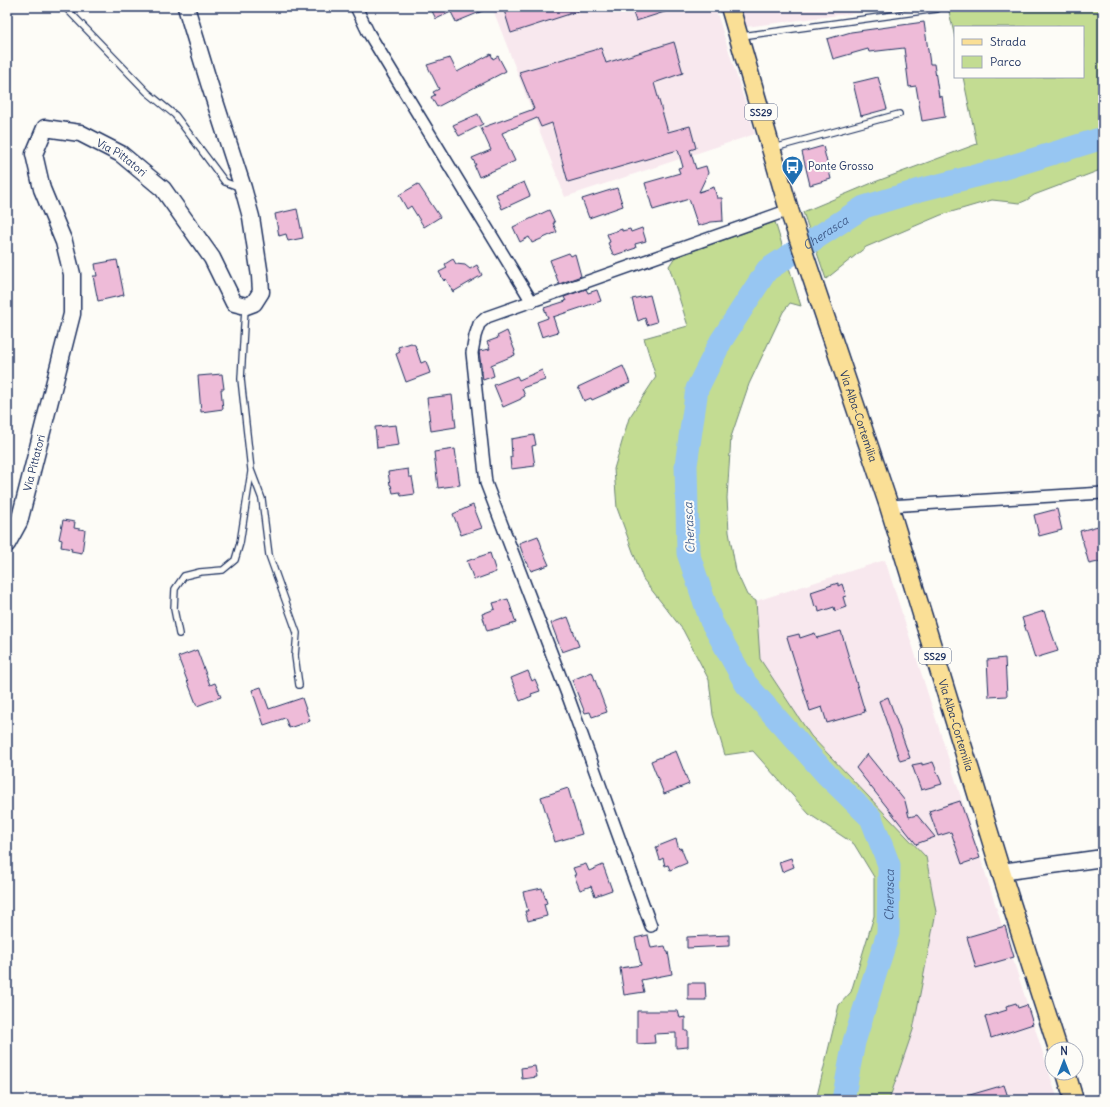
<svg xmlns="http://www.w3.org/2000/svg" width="1110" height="1107" viewBox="0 0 1110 1107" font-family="Delius,sans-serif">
<rect width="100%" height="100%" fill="#fdfcf7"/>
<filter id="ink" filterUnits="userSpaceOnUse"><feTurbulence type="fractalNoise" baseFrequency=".025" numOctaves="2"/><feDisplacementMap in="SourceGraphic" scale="8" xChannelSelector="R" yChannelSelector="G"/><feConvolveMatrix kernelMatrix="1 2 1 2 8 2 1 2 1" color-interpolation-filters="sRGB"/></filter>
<g filter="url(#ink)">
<!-- built -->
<g fill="#f8e8ee">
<path d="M 492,7 L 715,7 L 755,134 L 565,197 Z"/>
<path d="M 739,7 L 902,7 L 746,27 Z"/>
<path d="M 885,560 L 1058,1100 L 889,1100 L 913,1030 L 936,912 L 926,857 L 810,736 L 760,659 L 756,627 L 756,601 Z"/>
</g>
<!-- green -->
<g fill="#c3dc92" stroke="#6f8678">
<path d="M 948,7 L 1103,7 L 1103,169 L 1034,195 L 1027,200 L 1020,203 L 992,200 L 941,215 L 866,247 L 826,279 L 803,212 L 872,183 L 977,144 L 963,77 L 1083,77 L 1083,27 L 955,27 L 955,38 Z"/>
<path d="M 775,222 L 801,306 L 790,303 L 783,312 L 749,384 L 731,437 L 727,498 L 729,532 L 736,571 L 747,595 L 756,601 L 760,659 L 811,736 L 926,857 L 936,912 L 913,1030 L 889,1100 L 816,1100 L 839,1005 L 851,992 L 874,916 L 874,877 L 854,844 L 809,814 L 753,751 L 725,755 L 713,715 L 709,680 L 683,630 L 643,579 L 617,508 L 614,469 L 629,418 L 656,377 L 644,338 L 688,326 L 669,266 L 675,257 Z"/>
</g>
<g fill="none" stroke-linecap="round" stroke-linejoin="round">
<!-- river -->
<path stroke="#97c6f2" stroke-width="23" id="s1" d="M 843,1100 L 854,1042 L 888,933 L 889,865 L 871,818 L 827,775 L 746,684 L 711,621 L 688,553 L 686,465 L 697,389 L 721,341 L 767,270 L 864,207 L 920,190 L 999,170 L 1103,138"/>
</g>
<!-- building -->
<g fill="#eebbd8" stroke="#1b2f5e">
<path d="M 430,7 L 492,7 L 456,22 L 451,12 L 436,19 Z"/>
<path d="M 503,7 L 585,7 L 585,9 L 511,33 Z"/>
<path d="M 631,7 L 673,7 L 674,9 L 636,21 Z"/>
<path d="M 924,22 L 930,64 L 934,64 L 939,97 L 942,96 L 945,117 L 922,121 L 916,86 L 909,87 L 904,48 L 869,52 L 868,49 L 833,59 L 827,39 L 851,32 Z"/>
<path d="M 674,42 L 683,73 L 654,83 L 668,132 L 690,126 L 696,148 L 690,150 L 696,169 L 706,166 L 708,173 L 699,192 L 714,187 L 717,198 L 722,198 L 723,221 L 711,222 L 698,226 L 689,199 L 653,210 L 645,183 L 680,173 L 678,168 L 683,167 L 678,150 L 568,182 L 552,123 L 541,127 L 537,118 L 502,133 L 515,161 L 479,177 L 474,165 L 476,165 L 472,158 L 491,150 L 481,128 L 534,109 L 519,72 L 601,48 L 606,63 Z"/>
<path d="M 491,54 L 493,59 L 498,56 L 506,71 L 437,107 L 431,97 L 435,95 L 433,92 L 439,89 L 427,65 L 450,58 L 457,72 Z"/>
<path d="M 878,77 L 887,109 L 861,116 L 853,83 Z"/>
<path d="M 478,114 L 483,124 L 459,136 L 453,125 Z"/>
<path d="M 823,146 L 831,179 L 810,185 L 802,152 Z"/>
<path d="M 524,182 L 530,196 L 502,209 L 496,194 Z"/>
<path d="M 418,184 L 440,217 L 424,227 L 411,206 L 407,209 L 399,195 Z"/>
<path d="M 617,188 L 623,206 L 589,218 L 582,199 Z"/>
<path d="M 297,209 L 303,238 L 288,241 L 286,234 L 279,236 L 275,214 Z"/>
<path d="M 549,210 L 555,223 L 553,223 L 557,232 L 532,243 L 529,237 L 520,242 L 513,227 Z"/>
<path d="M 642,228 L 646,241 L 635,244 L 636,248 L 615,255 L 614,254 L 613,254 L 608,243 L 610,242 L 607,234 L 622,229 L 622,231 L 630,229 L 631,232 Z"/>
<path d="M 569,253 L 571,256 L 575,254 L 581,276 L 559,284 L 550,260 Z"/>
<path d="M 453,259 L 456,264 L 465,265 L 470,269 L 477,265 L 482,275 L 453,292 L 446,279 L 444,281 L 439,272 L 447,268 L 445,264 Z"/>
<path d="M 117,260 L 124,295 L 98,301 L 93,276 L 97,276 L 95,264 Z"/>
<path d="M 586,289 L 588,293 L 597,290 L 601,301 L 553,317 L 558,332 L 542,337 L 537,322 L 548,318 L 544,308 L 566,301 L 564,297 Z"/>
<path d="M 650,295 L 657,322 L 647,325 L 645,318 L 638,321 L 632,299 Z"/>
<path d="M 507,331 L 515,351 L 514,352 L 515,355 L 491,365 L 494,376 L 483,380 L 479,351 L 490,349 L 487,342 L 498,338 L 497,336 Z"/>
<path d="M 411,343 L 415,345 L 421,363 L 426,361 L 430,373 L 406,382 L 396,354 L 400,352 L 398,347 Z"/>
<path d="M 623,366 L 630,383 L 592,400 L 591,398 L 584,401 L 578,387 Z"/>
<path d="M 542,370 L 545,380 L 522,388 L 525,396 L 521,398 L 521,399 L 503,407 L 494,385 L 517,376 L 519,380 Z"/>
<path d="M 222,374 L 224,389 L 221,389 L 223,409 L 201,412 L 198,376 Z"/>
<path d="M 452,395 L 456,427 L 431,431 L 427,398 Z"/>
<path d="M 396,425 L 399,445 L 377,448 L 375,427 Z"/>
<path d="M 534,435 L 536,445 L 532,446 L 535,466 L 511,469 L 510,457 L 512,457 L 511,439 Z"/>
<path d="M 455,449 L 460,485 L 438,488 L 434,452 Z"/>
<path d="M 408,469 L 409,477 L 412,477 L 415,494 L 401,496 L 400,492 L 393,493 L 391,485 L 390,485 L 388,472 Z"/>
<path d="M 473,505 L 482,528 L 461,535 L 453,514 Z"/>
<path d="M 1057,509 L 1062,530 L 1039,536 L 1034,515 Z"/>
<path d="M 63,520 L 75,522 L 74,528 L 85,530 L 82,553 L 71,551 L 72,549 L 61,547 L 62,540 L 59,539 Z"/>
<path d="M 1098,526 L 1103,544 L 1103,561 L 1089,564 L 1080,531 Z"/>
<path d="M 538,536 L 542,547 L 541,547 L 549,565 L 531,571 L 527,562 L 526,563 L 519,543 Z"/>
<path d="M 490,553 L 496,572 L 474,580 L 467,561 Z"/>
<path d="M 838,583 L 838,586 L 842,584 L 846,596 L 843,597 L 846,607 L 835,611 L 834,607 L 819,612 L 818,606 L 815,607 L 811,592 Z"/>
<path d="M 508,599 L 516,623 L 487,631 L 482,614 L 495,609 L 493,603 Z"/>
<path d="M 1044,611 L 1058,651 L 1035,658 L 1022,618 Z"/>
<path d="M 568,617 L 579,646 L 562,652 L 551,623 Z"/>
<path d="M 841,631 L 865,712 L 827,723 L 822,707 L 810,711 L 787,637 L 799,634 L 800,638 L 815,633 L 817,638 Z"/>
<path d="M 197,650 L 210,685 L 215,683 L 221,697 L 197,706 L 178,657 Z"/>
<path d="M 1005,658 L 1007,696 L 989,697 L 987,660 Z"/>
<path d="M 528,671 L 532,681 L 535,679 L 540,691 L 531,694 L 532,696 L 520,701 L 511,678 Z"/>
<path d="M 592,672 L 607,712 L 592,717 L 590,712 L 585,713 L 572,680 Z"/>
<path d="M 261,687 L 269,709 L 302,698 L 310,721 L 289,728 L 285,718 L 264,725 L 252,690 Z"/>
<path d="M 888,697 L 910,758 L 900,761 L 879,701 Z"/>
<path d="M 676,751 L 689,784 L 664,794 L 651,761 Z"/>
<path d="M 867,754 L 905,801 L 909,817 L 917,815 L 935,837 L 916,844 L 917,845 L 856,768 Z"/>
<path d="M 933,762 L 942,784 L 921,790 L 912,765 L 922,763 L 922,765 Z"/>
<path d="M 568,788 L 582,834 L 555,842 L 541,797 Z"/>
<path d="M 960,801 L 980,858 L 962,864 L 951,832 L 938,836 L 929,811 Z"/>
<path d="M 676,839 L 679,849 L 681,848 L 687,863 L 670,870 L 668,865 L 665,866 L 663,858 L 660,860 L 656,847 Z"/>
<path d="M 791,858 L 794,867 L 782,872 L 779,862 Z"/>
<path d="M 586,864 L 589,871 L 603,865 L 612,890 L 595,896 L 591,886 L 580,890 L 574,875 L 576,875 L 573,868 Z"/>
<path d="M 542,888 L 547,903 L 544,904 L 547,916 L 528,921 L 525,911 L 528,911 L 523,892 Z"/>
<path d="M 1005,926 L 1014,957 L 976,968 L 967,937 Z"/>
<path d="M 648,935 L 651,948 L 665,946 L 667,952 L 668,952 L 672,974 L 641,980 L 644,992 L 624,995 L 620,968 L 641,965 L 635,938 Z"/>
<path d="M 729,935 L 729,946 L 687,948 L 687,937 Z"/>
<path d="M 688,983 L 705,983 L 706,1000 L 688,1000 Z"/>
<path d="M 1016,1003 L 1018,1008 L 1027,1005 L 1033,1024 L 991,1038 L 985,1017 L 1007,1010 L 1006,1006 Z"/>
<path d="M 637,1011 L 678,1011 L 680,1018 L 685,1017 L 685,1031 L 688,1031 L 688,1047 L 676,1048 L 676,1033 L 654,1034 L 655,1043 L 637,1044 Z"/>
<path d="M 535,1066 L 537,1077 L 522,1079 L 521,1068 Z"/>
<path d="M 1004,1085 L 1009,1100 L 964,1100 L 963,1097 Z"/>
</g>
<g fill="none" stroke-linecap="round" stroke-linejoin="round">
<defs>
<g id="lane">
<path d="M 65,7 L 147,92 L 175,115 L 225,182 L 239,187"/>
<path d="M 742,36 L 937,9"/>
<path d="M 774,148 L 899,114"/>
<path d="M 245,308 L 241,379 L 251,470 L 262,499 L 269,555 L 297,633 L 295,656 L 299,685"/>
<path d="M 179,634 L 174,609 L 175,589 L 184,576 L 200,572 L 223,570 L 235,560 L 240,543 L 251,472"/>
</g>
<g id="street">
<path d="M 356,7 L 368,32 L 532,302"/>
<path d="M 889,506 L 1103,493"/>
<path d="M 651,926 L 569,699 L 486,483 L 472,353 L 475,336 L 479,324 L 487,317 L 789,210"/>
</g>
<g id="secondary">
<path id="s2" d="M 7,544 L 19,522 L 72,314 L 72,274 L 64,242 L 42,189 L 34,154 L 45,128 L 80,133 L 121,154 L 163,189 L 212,258 L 234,303 L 246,306 L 254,303 L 261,292 L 260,276 L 251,217 L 243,188 L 209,83 L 186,7"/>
<path d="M 1001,872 L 1103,858"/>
</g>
<g id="primary">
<path id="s3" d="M 730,7 L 789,210 L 889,506 L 1001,872 L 1058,1049"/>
<path d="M 1066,1073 L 1074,1100"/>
</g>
</defs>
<!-- lane casing -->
<use href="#lane" stroke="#1b2f5e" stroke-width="8"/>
<!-- street casing -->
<use href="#street" stroke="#1b2f5e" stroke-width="14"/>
<!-- secondary casing -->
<use href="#secondary" stroke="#1b2f5e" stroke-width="19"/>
<!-- primary casing -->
<use href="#primary" stroke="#1b2f5e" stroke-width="21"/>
<!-- lane -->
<use href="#lane" stroke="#fdfcf7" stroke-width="5.5"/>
<!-- street -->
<use href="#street" stroke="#fdfcf7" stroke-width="11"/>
<!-- secondary -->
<use href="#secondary" stroke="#fdfcf7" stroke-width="16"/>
<!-- primary -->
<use href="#primary" stroke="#fadf96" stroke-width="18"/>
</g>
</g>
<!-- icons -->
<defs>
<symbol id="bus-pin" viewBox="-11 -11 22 30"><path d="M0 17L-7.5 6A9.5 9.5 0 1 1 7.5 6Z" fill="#1f6fb2" stroke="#fdfcf7"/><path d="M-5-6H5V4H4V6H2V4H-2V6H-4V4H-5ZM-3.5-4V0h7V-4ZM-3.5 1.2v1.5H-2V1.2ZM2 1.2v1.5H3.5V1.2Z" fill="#fff"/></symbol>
</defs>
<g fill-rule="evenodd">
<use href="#bus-pin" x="780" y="154" width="25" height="34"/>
</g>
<g text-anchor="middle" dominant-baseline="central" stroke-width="4" stroke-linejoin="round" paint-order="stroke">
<!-- shield labels -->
<g fill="#fdfcf7" stroke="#5f6c8c" stroke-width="1">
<rect x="745" y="104" width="32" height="16" rx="3"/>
<rect x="919" y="648" width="32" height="16" rx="3"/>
</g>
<g font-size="10" font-weight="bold" fill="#1b2f5e">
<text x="761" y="112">SS29</text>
<text x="935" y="656">SS29</text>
</g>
<!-- street labels -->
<g font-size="11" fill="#1b2f5e" stroke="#fdfcf7">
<text stroke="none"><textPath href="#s2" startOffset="518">Via Pittatori</textPath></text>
<text stroke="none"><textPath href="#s3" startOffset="429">Via Alba-Cortemilia</textPath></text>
<text stroke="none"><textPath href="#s2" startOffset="86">Via Pittatori</textPath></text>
<text stroke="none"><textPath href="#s3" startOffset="753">Via Alba-Cortemilia</textPath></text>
</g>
<!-- poi labels -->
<g font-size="11" fill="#1b2f5e" stroke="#fdfcf7" text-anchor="start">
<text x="808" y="166">Ponte Grosso</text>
</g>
<!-- water labels -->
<g font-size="12" font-style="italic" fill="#405c8a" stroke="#fdfcf7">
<text stroke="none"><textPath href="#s1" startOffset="991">Cherasca</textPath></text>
<text transform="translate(689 528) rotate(-93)">Cherasca</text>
<text stroke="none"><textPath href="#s1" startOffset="211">Cherasca</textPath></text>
</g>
</g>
<!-- margin -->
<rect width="1110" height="1107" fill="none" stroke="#fdfcf7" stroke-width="24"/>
<rect x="12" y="12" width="1086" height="1083" fill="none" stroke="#1b2f5e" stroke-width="1.5" filter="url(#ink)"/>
<!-- legend -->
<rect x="954" y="26" width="130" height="52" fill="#fdfcf7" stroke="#a3aaba"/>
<rect x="962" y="39" width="20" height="6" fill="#fadf96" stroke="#a3aaba"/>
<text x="990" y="46" font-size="12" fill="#1b2f5e">Strada</text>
<rect x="962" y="56" width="20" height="12" fill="#c3dc92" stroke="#a3aaba"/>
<text x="990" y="66" font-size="12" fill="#1b2f5e">Parco</text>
<!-- north arrow -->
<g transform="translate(1064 1061)"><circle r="19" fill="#fdfcf7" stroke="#a3aaba"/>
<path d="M0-3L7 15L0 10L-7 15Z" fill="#1f6fb2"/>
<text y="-6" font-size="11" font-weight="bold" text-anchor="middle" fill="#1b2f5e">N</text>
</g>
</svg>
